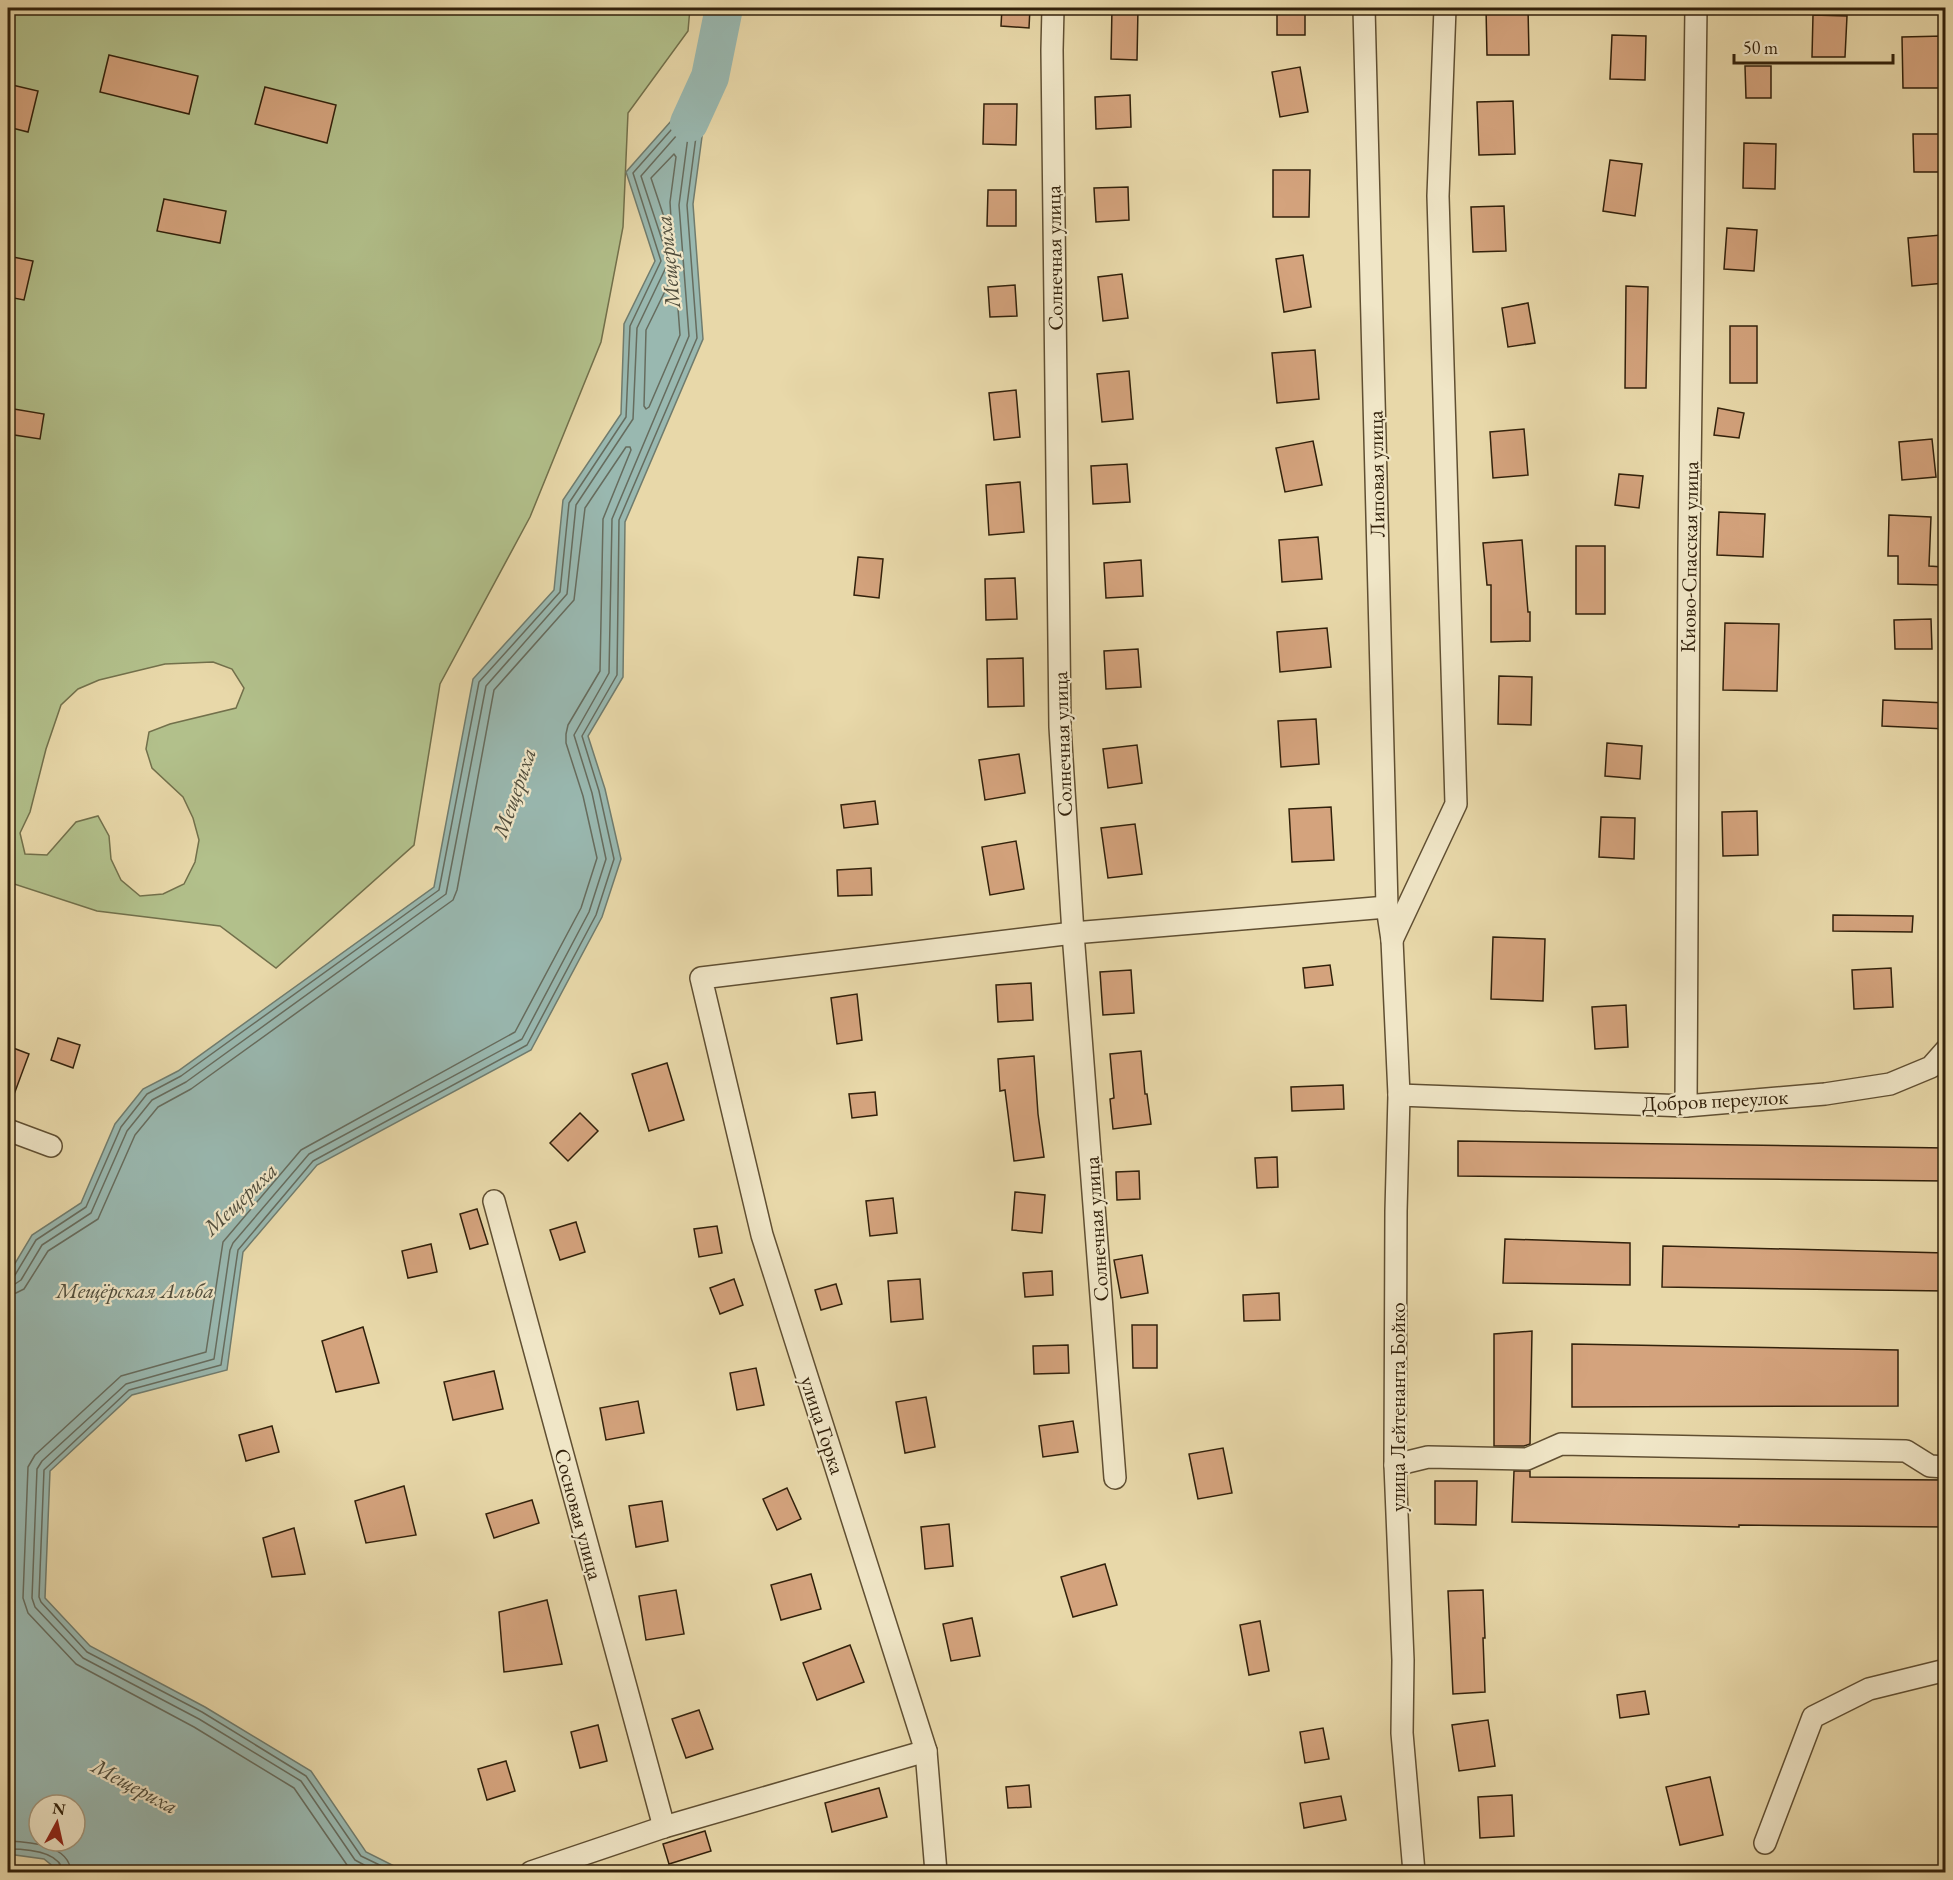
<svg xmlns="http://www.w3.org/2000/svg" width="1953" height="1880" viewBox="0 0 1953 1880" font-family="'EB Garamond',serif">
<rect width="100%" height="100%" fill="#e8d8a9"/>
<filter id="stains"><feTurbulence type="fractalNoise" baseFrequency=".00333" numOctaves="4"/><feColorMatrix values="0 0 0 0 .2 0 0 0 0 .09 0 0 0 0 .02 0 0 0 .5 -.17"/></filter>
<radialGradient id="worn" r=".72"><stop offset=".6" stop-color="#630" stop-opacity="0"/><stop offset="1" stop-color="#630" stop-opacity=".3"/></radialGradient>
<!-- green -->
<path fill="#b2c08b" stroke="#72704b" stroke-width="1.5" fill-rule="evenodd" d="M 8,8 L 690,8 L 688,31 L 628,113 L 623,227 L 601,342 L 530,517 L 440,684 L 414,845 L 276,968 L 220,926 L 97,911 L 8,882 ZM 213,662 L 232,669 L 244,688 L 236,708 L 170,724 L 149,732 L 146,749 L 152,768 L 183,797 L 193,818 L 199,840 L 195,862 L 184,884 L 163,894 L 140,896 L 121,880 L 111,859 L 109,836 L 98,816 L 76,822 L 47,855 L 25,854 L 20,833 L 30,812 L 46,749 L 61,705 L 78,689 L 99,680 L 165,664 Z"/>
<!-- water -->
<path fill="#99b8b0" stroke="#707c6e" stroke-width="1.5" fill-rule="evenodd" d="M 710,77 L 693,204 L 703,339 L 625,522 L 623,677 L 588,736 L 605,789 L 621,859 L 602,917 L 531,1050 L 317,1165 L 243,1252 L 227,1370 L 132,1395 L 50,1471 L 45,1598 L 90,1646 L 205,1707 L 311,1771 L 366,1852 L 406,1872 L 60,1872 L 44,1859 L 8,1854 L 8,1275 L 32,1235 L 81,1203 L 115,1124 L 143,1089 L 178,1071 L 434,887 L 473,679 L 554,590 L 563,500 L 621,414 L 624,324 L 655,261 L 626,172 ZM 39,1805 L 75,1805 L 75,1841 L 39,1841 Z"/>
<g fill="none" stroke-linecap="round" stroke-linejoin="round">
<!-- shore -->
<g stroke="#666c5e" stroke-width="1.5">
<path d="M 674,154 L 676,157 L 670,202 L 671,219 L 668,222 L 665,220 L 651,178 Z"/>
<path d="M 674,280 L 676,282 L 680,335 L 649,407 L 646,409 L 644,406 L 646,330 L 670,281 Z"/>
<path d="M 8,1277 L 15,1275 L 36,1240 L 86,1207 L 121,1127 L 147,1094 L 181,1076 L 439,890 L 479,682 L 560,592 L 569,503 L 626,417 L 630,326 L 661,261 L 633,173 L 695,103 L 699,103 L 700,106 L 687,205 L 697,338 L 619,520 L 617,675 L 582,736 L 599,791 L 614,859 L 596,915 L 527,1045 L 313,1161 L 238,1250 L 221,1365 L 129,1390 L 44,1470 L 39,1597 L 41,1602 L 87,1652 L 202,1712 L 306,1776 L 361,1856 L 394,1872"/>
<path d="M 8,1285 L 15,1284 L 21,1280 L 42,1245 L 91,1213 L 127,1131 L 152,1100 L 186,1082 L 446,894 L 486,686 L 567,594 L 576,505 L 633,419 L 637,328 L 669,261 L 641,176 L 684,127 L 688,126 L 689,129 L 679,205 L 689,336 L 612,519 L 609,673 L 574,735 L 592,793 L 606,859 L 589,912 L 522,1039 L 309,1154 L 233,1243 L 230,1250 L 214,1359 L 126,1384 L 42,1461 L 37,1469 L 32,1598 L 35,1607 L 83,1658 L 199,1719 L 301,1781 L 355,1860 L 377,1872"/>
<path d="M 8,1294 L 16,1293 L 24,1289 L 48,1251 L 98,1219 L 135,1135 L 158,1107 L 191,1089 L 453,900 L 457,890 L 494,690 L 574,600 L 585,508 L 626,447 L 630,447 L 631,450 L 603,519 L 600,671 L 568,725 L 566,734 L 566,743 L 583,796 L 597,858 L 581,908 L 515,1032 L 301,1150 L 223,1242 L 206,1352 L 121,1376 L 35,1455 L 28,1467 L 23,1598 L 28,1613 L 76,1664 L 194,1727 L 294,1788 L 347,1865 L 356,1872"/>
<path d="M 8,1841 C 29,1842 69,1844 71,1872"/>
<path d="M 8,1849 C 25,1849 60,1850 63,1872"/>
</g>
<!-- river -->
<path stroke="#99b8b0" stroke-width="38" d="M 689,123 L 710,77 L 724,8"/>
</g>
<!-- building -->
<g fill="#d4a37d" stroke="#32210b" stroke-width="1.5">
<path d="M 1002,8 L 1030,8 L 1029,28 L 1001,26 Z"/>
<path d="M 1112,8 L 1138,8 L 1137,60 L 1111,59 Z"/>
<rect x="1277" y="8" width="28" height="27"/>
<path d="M 1486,8 L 1528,8 L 1529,55 L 1487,55 Z"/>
<path d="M 1813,15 L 1847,16 L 1845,57 L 1812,57 Z"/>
<path d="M 1612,35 L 1646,36 L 1645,80 L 1610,79 Z"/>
<path d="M 1944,36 L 1945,88 L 1903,88 L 1902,37 Z"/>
<path d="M 109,55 L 198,76 L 189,114 L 100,92 Z"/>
<path d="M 1745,66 L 1771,66 L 1771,98 L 1746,98 Z"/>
<path d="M 1300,67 L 1308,112 L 1280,117 L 1272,72 Z"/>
<path d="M 8,84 L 38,91 L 28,132 L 8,127 Z"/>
<path d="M 265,87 L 336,105 L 327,143 L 255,124 Z"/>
<path d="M 1130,95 L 1131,127 L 1096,129 L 1095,97 Z"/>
<path d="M 1513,101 L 1515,154 L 1479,155 L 1477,102 Z"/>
<path d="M 984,104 L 1017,104 L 1016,145 L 983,144 Z"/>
<path d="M 1913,134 L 1939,134 L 1939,172 L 1914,172 Z"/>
<path d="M 1744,143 L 1776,144 L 1775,189 L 1743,188 Z"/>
<path d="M 1610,160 L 1642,164 L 1635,216 L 1603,211 Z"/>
<path d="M 1273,170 L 1310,170 L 1309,217 L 1273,217 Z"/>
<path d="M 1128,187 L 1129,220 L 1096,222 L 1094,188 Z"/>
<path d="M 988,190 L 1016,190 L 1016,226 L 987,226 Z"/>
<path d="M 164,199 L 226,211 L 220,243 L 157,231 Z"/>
<path d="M 1504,206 L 1506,251 L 1473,252 L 1471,207 Z"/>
<path d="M 1727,228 L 1757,230 L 1754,271 L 1724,269 Z"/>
<path d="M 1941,235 L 1945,283 L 1912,286 L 1908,238 Z"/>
<path d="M 1303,255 L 1311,307 L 1284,312 L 1276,259 Z"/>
<path d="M 8,256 L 33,261 L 24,300 L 8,297 Z"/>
<path d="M 1122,274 L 1128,318 L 1103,321 L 1098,277 Z"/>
<path d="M 1015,285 L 1017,316 L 990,317 L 988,287 Z"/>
<path d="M 1626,286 L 1648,287 L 1646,388 L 1625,388 Z"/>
<path d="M 1528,303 L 1535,343 L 1508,347 L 1502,308 Z"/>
<rect x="1730" y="326" width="27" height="57"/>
<path d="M 1315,350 L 1319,399 L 1277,403 L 1272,353 Z"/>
<path d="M 1129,371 L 1133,419 L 1102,422 L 1097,374 Z"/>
<path d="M 1016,390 L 1020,437 L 994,440 L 989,393 Z"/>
<path d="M 8,408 L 44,414 L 40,439 L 8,434 Z"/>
<path d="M 1718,408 L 1744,413 L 1739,438 L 1714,435 Z"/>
<path d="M 1524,429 L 1528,475 L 1493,478 L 1490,432 Z"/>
<path d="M 1932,439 L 1936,477 L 1902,480 L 1899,442 Z"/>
<path d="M 1313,441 L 1322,485 L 1285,492 L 1276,448 Z"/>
<path d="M 1127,464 L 1130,502 L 1093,504 L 1091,466 Z"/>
<path d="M 1619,474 L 1643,476 L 1639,508 L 1615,505 Z"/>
<path d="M 1020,482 L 1024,532 L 989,535 L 986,485 Z"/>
<path d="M 1719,512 L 1765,514 L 1763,557 L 1717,555 Z"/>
<path d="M 1889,515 L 1931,517 L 1929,566 L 1943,567 L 1943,585 L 1898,584 L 1898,556 L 1888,556 Z"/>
<path d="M 1318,537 L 1322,579 L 1282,582 L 1279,540 Z"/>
<path d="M 1522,540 L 1528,612 L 1530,612 L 1530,641 L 1491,642 L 1491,585 L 1487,585 L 1483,543 Z"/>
<rect x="1576" y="546" width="29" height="68"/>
<path d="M 858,557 L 883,559 L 879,598 L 854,595 Z"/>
<path d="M 1141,560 L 1143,596 L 1106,598 L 1104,563 Z"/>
<path d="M 1015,578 L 1017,619 L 986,620 L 985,579 Z"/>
<path d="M 1931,619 L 1932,649 L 1895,649 L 1894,620 Z"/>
<path d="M 1725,623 L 1779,624 L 1777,691 L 1723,690 Z"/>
<path d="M 1327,628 L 1331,667 L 1280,672 L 1277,632 Z"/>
<path d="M 1138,649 L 1141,687 L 1106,689 L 1104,651 Z"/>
<path d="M 1023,658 L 1024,706 L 988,707 L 987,659 Z"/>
<path d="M 1499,676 L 1532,677 L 1531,725 L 1498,724 Z"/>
<path d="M 1883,700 L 1946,703 L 1946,729 L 1882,726 Z"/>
<path d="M 1316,719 L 1319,764 L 1281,767 L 1278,721 Z"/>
<path d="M 1607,743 L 1642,746 L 1640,779 L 1605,776 Z"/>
<path d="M 1137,745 L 1142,783 L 1108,788 L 1103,749 Z"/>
<path d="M 1019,754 L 1025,793 L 985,800 L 979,760 Z"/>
<path d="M 875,801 L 878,824 L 844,828 L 841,805 Z"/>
<path d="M 1331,807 L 1334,860 L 1292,862 L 1289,809 Z"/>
<path d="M 1757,811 L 1758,855 L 1723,856 L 1722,812 Z"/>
<path d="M 1601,817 L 1635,818 L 1634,859 L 1599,857 Z"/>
<path d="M 1135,824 L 1142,874 L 1108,878 L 1101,828 Z"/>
<path d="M 1016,841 L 1024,889 L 990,895 L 982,847 Z"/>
<path d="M 871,868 L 872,895 L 838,896 L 837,870 Z"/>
<path d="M 1833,915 L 1913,916 L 1912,932 L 1833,931 Z"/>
<path d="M 1493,937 L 1545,939 L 1543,1001 L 1491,999 Z"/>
<path d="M 1330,965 L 1333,985 L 1305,988 L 1303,968 Z"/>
<path d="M 1891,968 L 1893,1007 L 1854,1009 L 1852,970 Z"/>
<path d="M 1131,970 L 1134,1013 L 1103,1015 L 1100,972 Z"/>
<path d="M 1031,983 L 1033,1020 L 998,1022 L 996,985 Z"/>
<path d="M 857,994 L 862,1040 L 837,1044 L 831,998 Z"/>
<path d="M 1626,1005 L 1628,1047 L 1595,1049 L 1592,1007 Z"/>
<path d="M 58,1038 L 80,1045 L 73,1068 L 51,1060 Z"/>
<path d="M 8,1046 L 29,1054 L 9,1108 L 8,1107 Z"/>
<path d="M 1141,1051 L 1145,1094 L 1147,1094 L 1151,1124 L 1113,1129 L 1110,1099 L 1114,1098 L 1110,1054 Z"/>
<path d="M 1034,1056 L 1038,1114 L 1044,1157 L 1014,1161 L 1005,1090 L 1000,1091 L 998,1059 Z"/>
<path d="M 667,1063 L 684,1120 L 649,1131 L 632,1074 Z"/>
<path d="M 1343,1085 L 1344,1109 L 1292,1111 L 1291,1087 Z"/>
<path d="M 875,1092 L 877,1115 L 852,1118 L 849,1094 Z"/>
<path d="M 580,1113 L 598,1131 L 568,1161 L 550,1143 Z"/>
<path d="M 1458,1141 L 1946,1148 L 1946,1181 L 1458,1176 Z"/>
<path d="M 1277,1157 L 1278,1187 L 1257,1188 L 1255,1158 Z"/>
<path d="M 1139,1171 L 1140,1199 L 1117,1200 L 1116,1172 Z"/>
<path d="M 1015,1192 L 1045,1195 L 1042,1233 L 1012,1230 Z"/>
<path d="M 893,1198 L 897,1233 L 870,1236 L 866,1201 Z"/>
<path d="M 477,1209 L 488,1244 L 470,1249 L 460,1214 Z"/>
<path d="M 576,1222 L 585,1252 L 560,1260 L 550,1230 Z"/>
<path d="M 717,1226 L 722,1253 L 699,1257 L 694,1229 Z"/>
<path d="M 1505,1239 L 1630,1243 L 1630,1285 L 1503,1283 Z"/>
<path d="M 431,1244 L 437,1272 L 408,1278 L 402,1251 Z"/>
<path d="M 1663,1246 L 1946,1253 L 1946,1291 L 1662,1287 Z"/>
<path d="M 1142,1255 L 1148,1293 L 1121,1298 L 1114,1260 Z"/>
<path d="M 1052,1271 L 1053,1295 L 1025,1297 L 1023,1273 Z"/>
<path d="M 734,1279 L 743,1305 L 720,1314 L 710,1288 Z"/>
<path d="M 920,1279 L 923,1319 L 891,1322 L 888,1281 Z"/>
<path d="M 836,1284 L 842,1304 L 821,1310 L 815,1290 Z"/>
<path d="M 1279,1293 L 1280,1320 L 1244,1321 L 1243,1295 Z"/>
<path d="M 1132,1325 L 1157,1325 L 1157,1368 L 1133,1368 Z"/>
<path d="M 363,1327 L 379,1383 L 336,1392 L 322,1341 Z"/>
<path d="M 1532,1331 L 1530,1444 L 1524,1446 L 1494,1446 L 1494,1334 Z"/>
<path d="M 1572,1344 L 1898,1350 L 1898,1406 L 1572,1407 Z"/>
<path d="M 1068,1345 L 1069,1373 L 1034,1374 L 1033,1346 Z"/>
<path d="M 756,1368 L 764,1405 L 737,1410 L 730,1373 Z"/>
<path d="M 494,1371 L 503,1409 L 453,1420 L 444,1382 Z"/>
<path d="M 926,1397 L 935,1447 L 905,1453 L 896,1402 Z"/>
<path d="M 638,1401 L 644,1433 L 606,1440 L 600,1408 Z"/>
<path d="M 1073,1421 L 1078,1452 L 1043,1457 L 1039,1426 Z"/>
<path d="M 272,1426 L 279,1452 L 246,1461 L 239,1435 Z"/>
<path d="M 1223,1448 L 1232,1493 L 1198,1499 L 1189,1454 Z"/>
<path d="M 1514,1471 L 1530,1471 L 1530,1477 L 1946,1480 L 1946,1527 L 1739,1525 L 1739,1527 L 1512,1522 Z"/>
<path d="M 1435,1481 L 1477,1481 L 1476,1525 L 1435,1524 Z"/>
<path d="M 404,1486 L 416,1535 L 366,1543 L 355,1501 Z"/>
<path d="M 787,1488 L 801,1519 L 777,1530 L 763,1499 Z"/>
<path d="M 532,1500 L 539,1523 L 494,1538 L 486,1514 Z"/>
<path d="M 662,1501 L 668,1541 L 636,1547 L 629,1506 Z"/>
<path d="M 949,1524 L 953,1566 L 925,1569 L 921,1527 Z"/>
<path d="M 294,1528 L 305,1574 L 272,1577 L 263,1538 Z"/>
<path d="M 1105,1564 L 1117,1605 L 1073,1617 L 1061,1577 Z"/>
<path d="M 811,1574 L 821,1609 L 781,1620 L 771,1585 Z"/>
<path d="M 676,1590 L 684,1634 L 646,1640 L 639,1596 Z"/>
<path d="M 1483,1590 L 1485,1638 L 1483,1638 L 1485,1692 L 1453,1694 L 1448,1591 Z"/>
<path d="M 547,1600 L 562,1664 L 504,1672 L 499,1612 Z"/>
<path d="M 972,1618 L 980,1656 L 951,1661 L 943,1624 Z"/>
<path d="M 1260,1621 L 1269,1671 L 1249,1675 L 1240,1625 Z"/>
<path d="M 850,1645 L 864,1682 L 817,1700 L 803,1663 Z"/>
<path d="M 1645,1691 L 1649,1714 L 1620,1718 L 1617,1695 Z"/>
<path d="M 699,1710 L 713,1749 L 686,1758 L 672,1719 Z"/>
<path d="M 1488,1720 L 1495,1766 L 1459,1771 L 1452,1725 Z"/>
<path d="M 598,1725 L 607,1761 L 580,1768 L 571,1732 Z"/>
<path d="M 1323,1728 L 1329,1759 L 1305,1763 L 1300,1732 Z"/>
<path d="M 506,1761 L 515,1791 L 487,1800 L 478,1769 Z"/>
<path d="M 1710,1777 L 1723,1835 L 1680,1845 L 1666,1787 Z"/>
<path d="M 1029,1785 L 1031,1807 L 1008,1808 L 1006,1787 Z"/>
<path d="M 879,1788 L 887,1817 L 832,1832 L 825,1803 Z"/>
<path d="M 1512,1795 L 1514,1836 L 1480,1838 L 1478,1797 Z"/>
<path d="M 1341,1796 L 1346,1820 L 1304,1828 L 1300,1803 Z"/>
<path d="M 705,1831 L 711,1851 L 669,1864 L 663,1844 Z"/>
</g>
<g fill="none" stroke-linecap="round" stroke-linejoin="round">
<defs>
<g id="street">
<path d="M 1053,8 L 1052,50 L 1060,727 L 1073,933 L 1115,1478"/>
<path d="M 1364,8 L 1387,907 L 1392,940 L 1399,1095 L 1396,1211 L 1395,1465 L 1403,1660 L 1402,1733 L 1414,1872"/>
<path d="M 1392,940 L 1456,804 L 1438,196 L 1445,8"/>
<path d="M 1399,1095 L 1686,1106 L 1825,1094 L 1890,1084 L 1931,1067 L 1946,1050"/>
<path d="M 1686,1106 L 1689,549 L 1696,8"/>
<path d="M 8,1130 L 51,1146"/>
<path d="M 494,1201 L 664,1827"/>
<path d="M 1395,1465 L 1428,1457 L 1527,1459 L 1561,1444 L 1906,1451 L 1930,1466 L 1946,1467"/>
<path d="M 1765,1843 L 1813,1717 L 1869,1689 L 1946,1670"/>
<path d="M 531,1872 L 664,1827 L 926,1751"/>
<path d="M 936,1872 L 926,1751 L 762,1235 L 701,978 L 1073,933 L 1387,907"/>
</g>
</defs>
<!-- street casing -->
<use href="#street" stroke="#604f32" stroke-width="24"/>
<!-- street -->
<use href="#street" stroke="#f0e6c7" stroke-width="21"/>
</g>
<g text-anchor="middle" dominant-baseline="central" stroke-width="4.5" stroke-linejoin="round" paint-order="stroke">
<!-- street labels -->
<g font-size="21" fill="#32210b" stroke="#f0e6c7">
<text transform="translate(1054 258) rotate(-91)">Солнечная улица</text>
<text transform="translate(1376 474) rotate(-91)">Липовая улица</text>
<text transform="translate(1689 557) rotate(-89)">Киово-Спасская улица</text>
<text transform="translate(1062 744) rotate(-92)">Солнечная улица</text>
<text transform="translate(1715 1100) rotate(-3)">Добров переулок</text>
<text transform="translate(1096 1229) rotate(-94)">Солнечная улица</text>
<text transform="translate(1397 1407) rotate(-90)">улица Лейтенанта Бойко</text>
<text transform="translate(823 1425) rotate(72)">улица Горка</text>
<text transform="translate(579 1514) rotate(75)">Сосновая улица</text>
</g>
<!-- water labels -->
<g font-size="22" font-style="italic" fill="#514e3d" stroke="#f0e6c7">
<text transform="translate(668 262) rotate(-96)">Мещериха</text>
<text transform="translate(514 793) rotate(-71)">Мещериха</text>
<text transform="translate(240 1199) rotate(-44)">Мещериха</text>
<text x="135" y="1290">Мещёрская Альба</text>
<text transform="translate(135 1786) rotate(28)">Мещериха</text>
</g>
</g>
<!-- margin -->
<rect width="1953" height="1880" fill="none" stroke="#e8d8a9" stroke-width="30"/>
<rect x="9" y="9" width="1935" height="1862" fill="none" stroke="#32210b" stroke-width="3"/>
<rect x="15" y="15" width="1923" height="1850" fill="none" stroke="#32210b" stroke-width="1.5"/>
<!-- north arrow -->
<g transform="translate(57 1823) rotate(8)"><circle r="28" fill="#f0e6c7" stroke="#a4977c" stroke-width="1.5"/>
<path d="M0-4.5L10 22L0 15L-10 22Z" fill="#8f2418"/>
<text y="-9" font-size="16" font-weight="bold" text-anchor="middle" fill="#32210b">N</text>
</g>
<!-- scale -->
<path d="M1734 54v9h159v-9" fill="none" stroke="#32210b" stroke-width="3"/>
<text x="1743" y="54" font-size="18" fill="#32210b" stroke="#f0e6c7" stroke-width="4.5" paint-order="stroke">50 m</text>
<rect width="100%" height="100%" filter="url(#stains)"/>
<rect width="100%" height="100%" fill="url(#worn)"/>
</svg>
